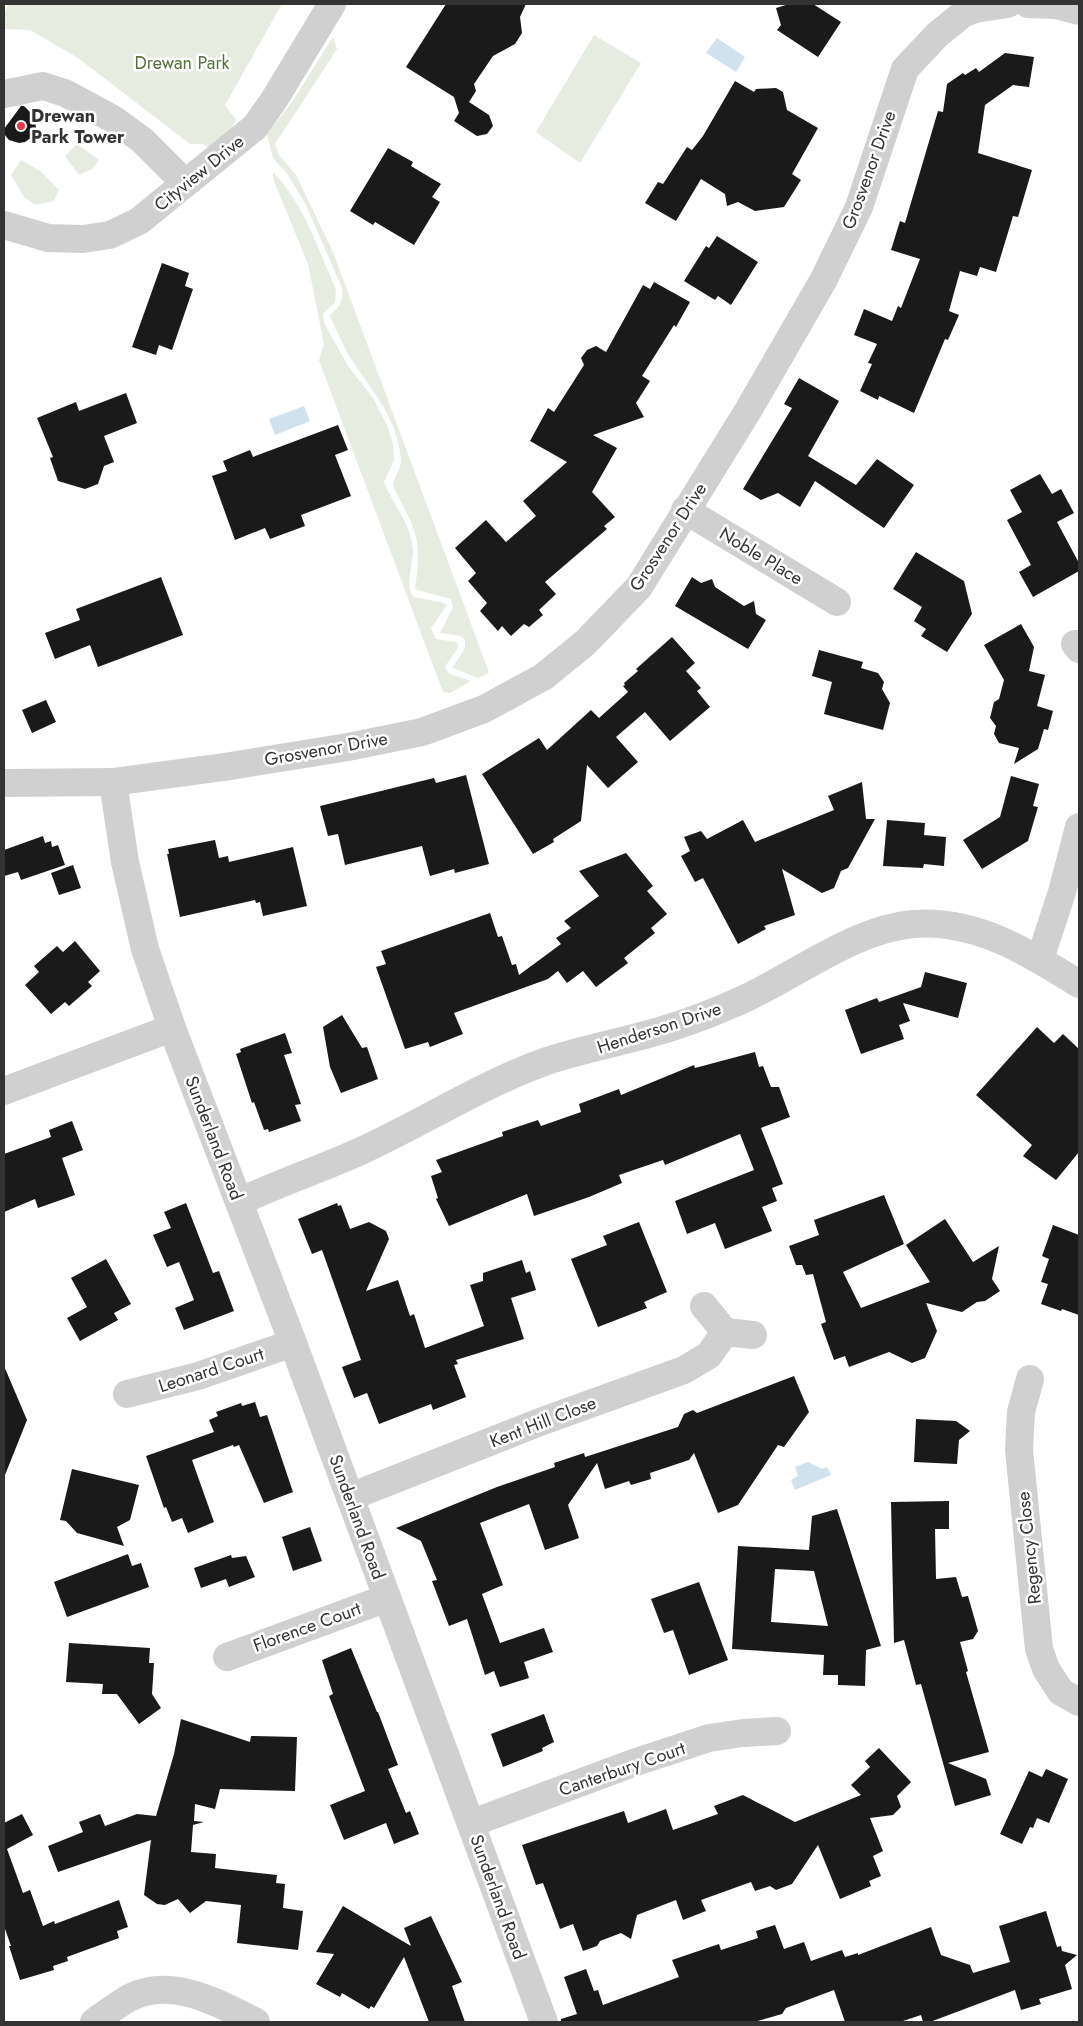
<svg xmlns="http://www.w3.org/2000/svg" width="1083" height="2026" viewBox="0 0 1083 2026" font-family="Jost,sans-serif">
<rect width="100%" height="100%" fill="#fff"/>
<!-- green -->
<g fill="#e6ecdf">
<path d="M 9,4 L 282,4 L 225,105 L 236,120 L 226,138 L 210,149 L 202,144 L 190,144 L 78,58 L 30,30 L 4,29 L 4,12 Z"/>
<path d="M 594,35 L 641,63 L 580,163 L 536,132 Z"/>
<path d="M 333,37 L 337,49 L 275,144 L 279,155 L 296,175 L 333,252 L 487,667 L 489,673 L 478,678 L 453,668 L 453,667 L 465,648 L 465,640 L 461,636 L 440,633 L 453,607 L 451,599 L 417,590 L 415,588 C 423,538 415,529 393,486 C 393,477 401,470 401,461 C 398,416 371,391 348,354 C 342,343 337,331 331,319 L 330,315 C 340,306 344,301 342,288 L 306,205 L 288,175 L 273,158 L 267,134 L 292,102 Z"/>
<path d="M 77,144 L 99,160 L 92,169 L 79,175 L 65,156 Z"/>
<path d="M 21,160 L 40,171 L 59,190 L 54,201 L 36,205 L 24,197 L 11,175 Z"/>
<path d="M 273,172 C 304,204 318,249 336,290 L 335,302 L 323,314 L 324,323 L 348,366 L 373,398 L 387,425 L 393,444 L 394,460 L 384,482 C 393,505 412,525 413,551 C 413,563 404,589 414,597 L 445,603 L 447,605 L 431,628 L 436,639 L 457,642 L 458,648 L 446,665 L 446,670 L 450,674 L 471,681 L 450,693 L 443,692 L 319,360 L 324,344 L 308,264 L 273,179 Z"/>
</g>
<!-- water -->
<g fill="#cfe2ee">
<path d="M 717,38 L 745,57 L 736,72 L 706,53 Z"/>
<path d="M 304,406 L 310,421 L 275,435 L 269,419 Z"/>
<path d="M 808,1462 L 822,1469 L 827,1467 L 831,1475 L 795,1490 L 791,1480 L 798,1476 L 795,1467 Z"/>
</g>
<!-- building -->
<g fill="#1a1a1a" fill-rule="evenodd">
<path d="M 446,4 L 526,4 L 520,17 L 522,33 L 515,44 L 493,56 L 474,84 L 476,91 L 469,102 L 489,115 L 493,126 L 487,134 L 477,136 L 454,121 L 459,113 L 454,97 L 406,67 Z"/>
<path d="M 789,4 L 813,4 L 841,22 L 818,57 L 777,30 L 781,25 L 776,8 Z"/>
<path d="M 1005,53 L 1034,57 L 1029,87 L 1013,85 L 985,105 L 978,153 L 1032,170 L 1018,217 L 1013,216 L 996,272 L 980,267 L 977,276 L 960,271 L 949,311 L 959,315 L 948,340 L 945,339 L 914,413 L 879,396 L 878,400 L 860,391 L 872,364 L 868,363 L 877,344 L 854,335 L 864,309 L 892,321 L 898,306 L 901,308 L 920,259 L 891,250 L 900,221 L 905,223 L 938,111 L 943,112 L 947,84 L 963,73 L 965,75 L 976,68 L 979,72 Z"/>
<path d="M 735,81 L 754,92 L 756,89 L 776,88 L 783,92 L 787,110 L 818,128 L 792,174 L 801,180 L 784,207 L 755,211 L 738,202 L 727,206 L 725,194 L 701,179 L 676,221 L 645,203 L 658,182 L 663,184 L 687,147 L 692,150 L 703,136 Z"/>
<path d="M 21,106 L 24,106 L 31,113 L 35,119 L 36,128 L 32,137 L 25,142 L 19,143 L 9,140 L 4,134 L 4,129 Z"/>
<path d="M 388,148 L 413,162 L 411,166 L 441,184 L 432,197 L 440,202 L 414,245 L 375,222 L 373,225 L 350,211 Z"/>
<path d="M 717,236 L 758,262 L 731,305 L 718,296 L 715,300 L 684,281 L 706,246 L 709,248 Z"/>
<path d="M 162,263 L 189,273 L 185,286 L 193,289 L 172,350 L 159,345 L 156,355 L 132,347 Z"/>
<path d="M 654,282 L 690,302 L 676,327 L 674,325 L 642,376 L 650,381 L 636,403 L 644,417 L 593,435 L 617,448 L 592,492 L 615,517 L 604,526 L 607,529 L 545,582 L 556,594 L 539,610 L 543,615 L 529,627 L 524,624 L 511,636 L 502,626 L 498,631 L 480,611 L 487,603 L 468,581 L 476,573 L 455,548 L 486,520 L 506,542 L 536,516 L 523,501 L 567,462 L 530,441 L 548,408 L 554,412 L 584,365 L 581,358 L 587,350 L 596,346 L 606,352 L 643,285 L 650,289 Z"/>
<path d="M 799,378 L 839,401 L 808,456 L 856,485 L 877,459 L 914,485 L 884,528 L 815,481 L 800,507 L 778,493 L 761,500 L 743,489 L 792,408 L 784,404 Z"/>
<path d="M 126,393 L 137,423 L 104,436 L 114,462 L 104,466 L 98,484 L 85,489 L 58,481 L 50,458 L 53,457 L 37,418 L 76,402 L 79,411 Z"/>
<path d="M 338,425 L 348,450 L 335,455 L 351,496 L 301,515 L 305,526 L 270,539 L 265,528 L 235,540 L 212,476 L 227,471 L 223,461 L 250,450 L 253,457 Z"/>
<path d="M 1040,474 L 1052,494 L 1061,489 L 1074,513 L 1057,522 L 1079,563 L 1079,571 L 1033,597 L 1019,572 L 1031,565 L 1007,520 L 1022,512 L 1010,490 Z"/>
<path d="M 916,552 L 964,581 L 972,614 L 947,652 L 921,636 L 926,629 L 914,621 L 922,607 L 893,589 Z"/>
<path d="M 161,577 L 183,635 L 98,667 L 90,645 L 55,659 L 45,633 L 80,620 L 76,609 Z"/>
<path d="M 692,577 L 701,583 L 712,579 L 715,587 L 744,606 L 754,601 L 756,614 L 766,620 L 748,649 L 675,606 Z"/>
<path d="M 1021,624 L 1034,647 L 1029,671 L 1045,675 L 1037,706 L 1053,711 L 1048,730 L 1044,729 L 1038,749 L 1014,764 L 1019,748 L 999,743 L 994,734 L 996,726 L 990,718 L 994,702 L 999,699 L 1004,680 L 984,645 Z"/>
<path d="M 672,637 L 695,663 L 686,671 L 701,688 L 697,691 L 710,707 L 670,741 L 645,712 L 616,737 L 638,762 L 608,788 L 587,765 L 581,821 L 553,839 L 554,842 L 533,854 L 482,774 L 539,738 L 547,750 L 591,710 L 599,718 L 628,692 L 623,686 L 625,685 L 624,683 L 638,671 L 636,669 Z"/>
<path d="M 819,650 L 863,662 L 861,668 L 878,673 L 884,682 L 882,689 L 890,703 L 883,730 L 824,714 L 832,682 L 812,676 Z"/>
<path d="M 46,700 L 56,722 L 32,733 L 22,710 Z"/>
<path d="M 466,775 L 489,864 L 455,873 L 454,869 L 430,876 L 422,846 L 345,865 L 338,834 L 328,836 L 320,806 L 434,778 L 436,783 Z"/>
<path d="M 1011,776 L 1039,784 L 1033,806 L 1038,807 L 1028,841 L 982,869 L 963,840 L 1000,817 Z"/>
<path d="M 862,782 L 866,819 L 875,819 L 848,868 L 841,871 L 834,888 L 822,893 L 782,869 L 795,915 L 764,926 L 766,929 L 738,944 L 703,878 L 695,882 L 681,856 L 690,851 L 684,837 L 701,831 L 707,839 L 743,820 L 755,842 L 834,810 L 828,796 Z"/>
<path d="M 887,820 L 925,823 L 924,835 L 946,837 L 944,866 L 924,864 L 923,868 L 883,866 Z"/>
<path d="M 43,836 L 45,843 L 51,841 L 52,847 L 58,845 L 65,865 L 21,880 L 18,872 L 4,876 L 4,850 Z"/>
<path d="M 215,840 L 219,858 L 228,856 L 229,862 L 293,847 L 307,906 L 263,916 L 260,902 L 256,903 L 255,900 L 180,917 L 167,854 L 169,854 L 168,849 Z"/>
<path d="M 626,853 L 653,886 L 647,891 L 667,914 L 651,928 L 655,933 L 624,958 L 628,963 L 596,987 L 583,971 L 567,983 L 558,971 L 548,979 L 454,1013 L 463,1034 L 430,1047 L 428,1042 L 405,1049 L 376,967 L 386,964 L 381,951 L 490,913 L 498,937 L 502,936 L 512,965 L 516,964 L 519,975 L 561,944 L 556,938 L 571,928 L 564,921 L 599,896 L 579,871 Z"/>
<path d="M 73,865 L 81,888 L 59,895 L 51,873 Z"/>
<path d="M 75,941 L 100,971 L 88,982 L 92,986 L 69,1006 L 65,1002 L 51,1014 L 25,985 L 39,972 L 34,966 L 57,946 L 63,952 Z"/>
<path d="M 925,972 L 967,983 L 958,1018 L 903,1003 L 910,1021 L 899,1025 L 904,1039 L 861,1054 L 845,1010 L 877,998 L 879,1002 L 921,987 Z"/>
<path d="M 342,1015 L 362,1048 L 367,1047 L 378,1079 L 341,1093 L 330,1067 L 323,1027 Z"/>
<path d="M 1037,1027 L 1054,1043 L 1063,1034 L 1079,1049 L 1079,1152 L 1056,1180 L 1023,1156 L 1032,1145 L 976,1095 Z"/>
<path d="M 285,1033 L 292,1053 L 284,1055 L 301,1104 L 295,1105 L 301,1121 L 269,1132 L 268,1129 L 264,1130 L 254,1102 L 252,1103 L 236,1054 L 241,1052 L 240,1049 Z"/>
<path d="M 755,1052 L 759,1067 L 763,1066 L 771,1087 L 779,1087 L 790,1117 L 761,1128 L 783,1184 L 772,1188 L 777,1201 L 762,1207 L 772,1231 L 725,1249 L 715,1223 L 687,1234 L 675,1201 L 754,1170 L 740,1134 L 665,1165 L 663,1160 L 619,1175 L 622,1183 L 589,1197 L 534,1216 L 527,1194 L 449,1226 L 436,1199 L 438,1198 L 431,1176 L 442,1172 L 436,1160 L 503,1136 L 502,1132 L 538,1120 L 541,1126 L 581,1112 L 579,1104 L 619,1089 L 621,1095 L 694,1065 L 695,1068 Z"/>
<path d="M 72,1121 L 83,1150 L 62,1158 L 75,1195 L 38,1208 L 35,1199 L 4,1212 L 4,1154 L 51,1137 L 49,1130 Z"/>
<path d="M 884,1195 L 904,1244 L 843,1272 L 861,1308 L 930,1282 L 906,1245 L 945,1219 L 973,1262 L 999,1246 L 992,1279 L 1000,1291 L 985,1301 L 977,1302 L 962,1312 L 926,1303 L 937,1331 L 925,1358 L 912,1363 L 889,1352 L 849,1367 L 845,1356 L 834,1360 L 821,1324 L 826,1322 L 813,1274 L 806,1275 L 802,1265 L 796,1265 L 789,1246 L 819,1235 L 814,1220 Z"/>
<path d="M 186,1203 L 213,1273 L 219,1271 L 234,1311 L 184,1330 L 175,1308 L 194,1300 L 179,1262 L 167,1267 L 153,1235 L 171,1228 L 164,1212 Z"/>
<path d="M 337,1203 L 338,1206 L 341,1205 L 350,1229 L 369,1222 L 386,1231 L 389,1239 L 366,1291 L 398,1280 L 410,1316 L 414,1314 L 425,1348 L 484,1326 L 470,1285 L 483,1281 L 483,1273 L 522,1260 L 526,1273 L 530,1271 L 536,1290 L 511,1298 L 524,1339 L 456,1360 L 458,1364 L 454,1365 L 466,1397 L 433,1410 L 431,1404 L 379,1424 L 367,1393 L 354,1398 L 342,1367 L 361,1360 L 322,1250 L 312,1254 L 298,1219 Z"/>
<path d="M 639,1222 L 667,1292 L 644,1302 L 647,1308 L 598,1327 L 571,1259 L 607,1245 L 603,1236 Z"/>
<path d="M 1053,1225 L 1079,1235 L 1079,1315 L 1062,1309 L 1061,1311 L 1041,1304 L 1048,1284 L 1041,1282 L 1049,1259 L 1042,1256 Z"/>
<path d="M 106,1259 L 131,1304 L 114,1313 L 118,1320 L 80,1341 L 67,1318 L 87,1307 L 71,1278 Z"/>
<path d="M 4,1366 L 27,1420 L 5,1475 L 4,1474 Z"/>
<path d="M 794,1376 L 809,1412 L 784,1447 L 778,1445 L 738,1505 L 718,1513 L 694,1453 L 689,1460 L 650,1473 L 651,1479 L 631,1485 L 629,1481 L 605,1489 L 597,1463 L 568,1505 L 579,1538 L 545,1550 L 529,1504 L 480,1523 L 503,1585 L 482,1594 L 500,1643 L 544,1628 L 553,1652 L 524,1662 L 529,1678 L 500,1687 L 494,1671 L 485,1675 L 467,1619 L 449,1626 L 432,1581 L 437,1580 L 421,1541 L 396,1528 L 497,1487 L 555,1467 L 554,1463 L 584,1453 L 585,1457 L 678,1427 L 684,1414 L 693,1410 L 697,1413 Z"/>
<path d="M 255,1402 L 260,1417 L 267,1415 L 293,1492 L 264,1503 L 239,1445 L 234,1447 L 233,1445 L 192,1460 L 214,1522 L 188,1533 L 182,1518 L 172,1522 L 166,1507 L 164,1508 L 146,1456 L 214,1432 L 209,1420 L 218,1416 L 216,1412 L 241,1403 L 242,1406 Z"/>
<path d="M 916,1419 L 956,1421 L 970,1431 L 959,1440 L 957,1464 L 914,1462 Z"/>
<path d="M 72,1469 L 139,1485 L 130,1520 L 117,1527 L 124,1546 L 77,1533 L 66,1521 L 60,1520 Z"/>
<path d="M 949,1501 L 949,1529 L 935,1529 L 936,1579 L 956,1577 L 962,1597 L 968,1596 L 978,1631 L 973,1639 L 960,1642 L 968,1671 L 966,1672 L 989,1752 L 948,1763 L 986,1779 L 991,1795 L 955,1806 L 921,1684 L 916,1685 L 904,1640 L 894,1643 L 891,1502 Z"/>
<path d="M 837,1509 L 881,1646 L 866,1650 L 865,1686 L 838,1685 L 838,1675 L 823,1675 L 824,1655 L 732,1649 L 738,1546 L 809,1550 L 812,1516 ZM 775,1569 L 814,1571 L 828,1626 L 771,1622 Z"/>
<path d="M 310,1527 L 322,1561 L 293,1571 L 282,1537 Z"/>
<path d="M 128,1554 L 132,1566 L 141,1563 L 149,1587 L 67,1617 L 54,1582 Z"/>
<path d="M 231,1555 L 232,1558 L 246,1556 L 255,1577 L 229,1587 L 226,1579 L 201,1588 L 194,1568 Z"/>
<path d="M 699,1582 L 728,1660 L 689,1675 L 673,1630 L 664,1633 L 651,1599 Z"/>
<path d="M 69,1643 L 150,1648 L 149,1663 L 154,1663 L 152,1694 L 161,1708 L 139,1724 L 117,1694 L 102,1694 L 103,1684 L 66,1682 Z"/>
<path d="M 351,1648 L 377,1712 L 378,1712 L 398,1765 L 388,1769 L 406,1813 L 410,1811 L 419,1834 L 394,1844 L 386,1823 L 344,1840 L 330,1805 L 365,1791 L 329,1696 L 333,1694 L 322,1660 Z"/>
<path d="M 544,1714 L 554,1742 L 542,1748 L 543,1751 L 503,1767 L 491,1734 Z"/>
<path d="M 181,1719 L 250,1742 L 251,1736 L 297,1737 L 295,1791 L 220,1789 L 215,1809 L 195,1804 L 194,1821 L 204,1822 L 193,1825 L 191,1852 L 216,1854 L 215,1868 L 277,1875 L 276,1883 L 285,1884 L 283,1908 L 303,1911 L 298,1950 L 237,1943 L 241,1905 L 206,1901 L 190,1913 L 178,1899 L 165,1905 L 157,1904 L 144,1895 L 151,1840 L 58,1872 L 48,1846 L 83,1832 L 79,1822 L 100,1814 L 105,1826 L 137,1814 L 156,1816 L 174,1754 Z"/>
<path d="M 879,1748 L 911,1782 L 897,1796 L 901,1807 L 893,1815 L 870,1818 L 883,1851 L 873,1856 L 881,1876 L 869,1881 L 871,1886 L 840,1899 L 818,1845 L 792,1884 L 776,1890 L 770,1886 L 755,1891 L 751,1882 L 701,1900 L 706,1911 L 683,1920 L 676,1900 L 637,1915 L 631,1939 L 621,1933 L 600,1941 L 597,1946 L 583,1951 L 573,1924 L 560,1929 L 543,1883 L 536,1885 L 522,1845 L 624,1811 L 628,1823 L 666,1809 L 673,1830 L 718,1814 L 714,1806 L 743,1795 L 795,1822 L 861,1795 L 851,1785 L 870,1767 L 865,1761 Z"/>
<path d="M 1046,1769 L 1068,1779 L 1049,1823 L 1037,1818 L 1033,1828 L 1030,1827 L 1022,1844 L 1000,1834 L 1029,1771 L 1042,1777 Z"/>
<path d="M 22,1814 L 33,1835 L 7,1849 L 23,1893 L 30,1890 L 43,1926 L 54,1921 L 55,1924 L 119,1900 L 128,1927 L 117,1931 L 119,1938 L 67,1957 L 68,1961 L 53,1966 L 54,1970 L 20,1980 L 9,1946 L 11,1946 L 4,1926 L 4,1823 Z"/>
<path d="M 343,1906 L 411,1946 L 404,1928 L 431,1916 L 462,1982 L 452,1986 L 465,2022 L 429,2022 L 404,1957 L 374,2008 L 371,2006 L 369,2009 L 342,1993 L 340,1997 L 316,1984 L 334,1954 L 316,1952 Z"/>
<path d="M 1046,1911 L 1057,1947 L 1061,1946 L 1062,1951 L 1077,1955 L 1065,1965 L 1072,1989 L 1039,1999 L 1041,2004 L 1021,2010 L 1015,1990 L 930,2022 L 923,2022 L 921,2015 L 900,2022 L 845,2022 L 834,1990 L 786,2008 L 782,2014 L 754,2022 L 561,2022 L 561,2019 L 577,2014 L 564,1977 L 586,1969 L 594,1991 L 598,1990 L 603,2005 L 679,1977 L 672,1960 L 719,1944 L 721,1950 L 758,1938 L 756,1931 L 775,1925 L 784,1949 L 804,1942 L 811,1961 L 842,1950 L 845,1957 L 858,1953 L 858,1955 L 931,1927 L 941,1955 L 970,1965 L 973,1973 L 1010,1962 L 999,1926 Z"/>
</g>
<g fill="none" stroke-linecap="round" stroke-linejoin="round">
<!-- minor -->
<g stroke="#d0d0d0" stroke-width="28">
<path d="M 1028,4 L 1055,5 L 1079,11"/>
<path d="M 4,94 L 43,86 L 65,93 L 113,119 L 142,140 L 185,183"/>
<path d="M 4,225 L 48,238 L 83,239 L 110,235 L 139,221 L 255,127 L 274,100 L 332,4"/>
<path d="M 685,510 L 837,602"/>
<path d="M 1075,644 L 1079,649"/>
<path d="M 113,782 L 125,862 L 145,949 L 172,1028"/>
<path d="M 4,783 L 113,782 L 224,767 L 348,747 L 422,732 L 484,709 L 543,677 L 585,643 L 639,587 L 749,409 L 824,279 L 859,207 L 905,69 L 937,35 L 964,13 L 975,9 L 1008,4"/>
<path d="M 1040,959 L 1062,892 L 1079,827"/>
<path d="M 4,1091 L 172,1028 L 293,1343 L 544,2022"/>
<path d="M 239,1202 C 279,1183 321,1169 361,1151 C 424,1122 482,1084 547,1061 C 579,1050 612,1044 645,1035 C 675,1027 706,1016 735,1003 C 792,979 852,929 914,924 C 975,919 1030,953 1079,984"/>
<path d="M 704,1306 L 725,1332"/>
<path d="M 1030,1379 L 1021,1412 L 1019,1450 L 1039,1649 L 1046,1669 L 1061,1692 L 1079,1702"/>
<path d="M 127,1394 L 198,1376 L 293,1343"/>
<path d="M 350,1497 L 540,1422 L 684,1370 L 709,1355 L 725,1332 L 753,1335"/>
<path d="M 227,1657 L 387,1598"/>
<path d="M 472,1823 L 633,1763 L 709,1738 L 743,1733 L 777,1731"/>
<path d="M 94,2022 C 105,2014 117,2005 129,1998 C 172,1976 218,2003 256,2022"/>
</g>
</g>
<!-- markers -->
<circle fill="#e63946" stroke="#fff" stroke-width="2" cx="21" cy="126" r="5"/>
<g text-anchor="middle" dominant-baseline="central" stroke-width="5" stroke-linejoin="round" paint-order="stroke">
<!-- park labels -->
<g font-size="18" fill="#56703f" stroke="#fff">
<text x="182" y="63">Drewan Park</text>
</g>
<!-- poi labels -->
<g font-size="18" font-weight="bold" fill="#333" stroke="#fff" text-anchor="start">
<text x="31" y="116">Drewan<tspan x="31" dy="21">Park Tower</tspan></text>
</g>
<!-- street labels -->
<g font-size="18" fill="#333" stroke="#fff">
<text transform="translate(869 170) rotate(-70)">Grosvenor Drive</text>
<text transform="translate(199 173) rotate(-39)">Cityview Drive</text>
<text transform="translate(668 537) rotate(-57)">Grosvenor Drive</text>
<text transform="translate(761 556) rotate(31)">Noble Place</text>
<text transform="translate(326 749) rotate(-10)">Grosvenor Drive</text>
<text transform="translate(659 1028) rotate(-18)">Henderson Drive</text>
<text transform="translate(214 1138) rotate(69)">Sunderland Road</text>
<text transform="translate(211 1370) rotate(-18)">Leonard Court</text>
<text transform="translate(543 1422) rotate(-21)">Kent Hill Close</text>
<text transform="translate(357 1517) rotate(70)">Sunderland Road</text>
<text transform="translate(1029 1548) rotate(-96)">Regency Close</text>
<text transform="translate(307 1627) rotate(-20)">Florence Court</text>
<text transform="translate(622 1769) rotate(-19)">Canterbury Court</text>
<text transform="translate(498 1897) rotate(70)">Sunderland Road</text>
</g>
</g>
<!-- border -->
<rect width="1083" height="2026" fill="none" stroke="#333333" stroke-width="10"/>
</svg>
